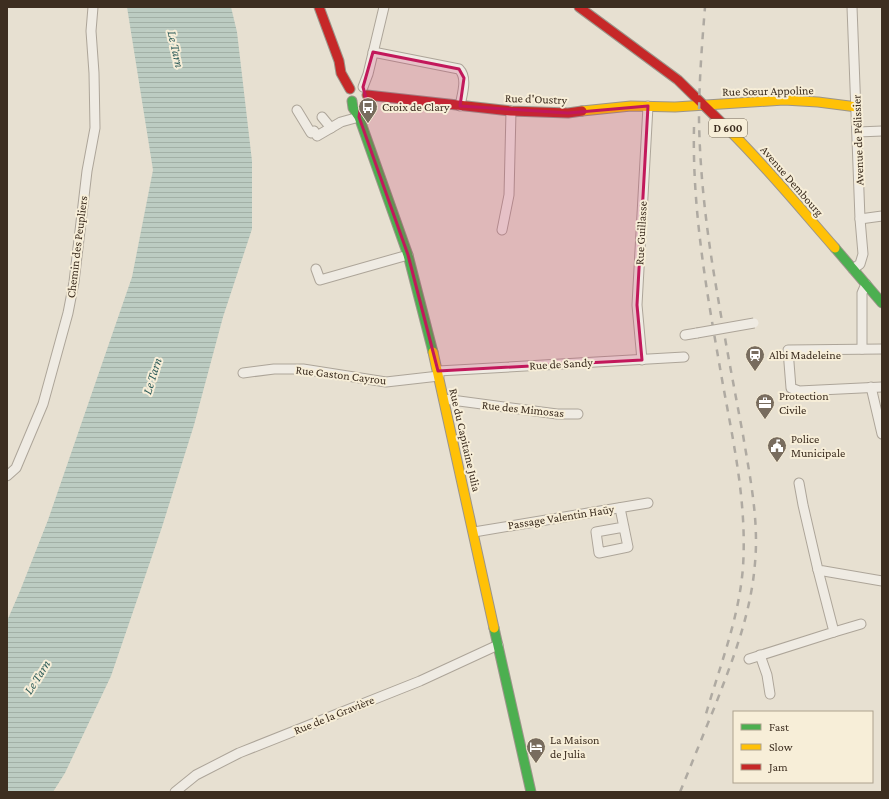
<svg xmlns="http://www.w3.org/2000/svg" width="889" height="799" viewBox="0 0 889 799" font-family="'Crimson Pro',serif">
<defs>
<pattern id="water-rules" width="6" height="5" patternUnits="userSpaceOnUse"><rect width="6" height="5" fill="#bcccc2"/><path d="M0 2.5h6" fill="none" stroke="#a2b0a6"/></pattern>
</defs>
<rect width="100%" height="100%" fill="#e7e0d1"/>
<!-- water -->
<path fill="url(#water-rules)" d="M 127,7 L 231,7 L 237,32 L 252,161 L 252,229 L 223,317 L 194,425 L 162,527 L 111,676 L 65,773 L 53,792 L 7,792 L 7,621 L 20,591 L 48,520 L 132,277 L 153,170 Z"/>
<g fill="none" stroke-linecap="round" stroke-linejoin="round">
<defs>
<g id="street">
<path d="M 852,7 L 860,219 L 863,254 L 860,264 L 853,269"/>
<path d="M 373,52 L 459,69 C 468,78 462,94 460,106"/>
<path d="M 363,87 L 368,74 L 384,7"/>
<path d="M 297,110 L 311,133 L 314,131 L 317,136 L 341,122 L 359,117"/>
<path d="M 322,117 L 331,128"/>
<path d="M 858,132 L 882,131"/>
<path d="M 860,219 L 882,216"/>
<path d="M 502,230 L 509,195 L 511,111"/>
<path d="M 316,269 L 320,280 L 408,255"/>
<path d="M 685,335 L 697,333"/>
<path d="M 862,349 L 862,293 L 866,284"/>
<path d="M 882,349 L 788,350 L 791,388 L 799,391 L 882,387"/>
<path d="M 642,360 L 637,305 L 648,106"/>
<path d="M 438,371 L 684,357"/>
<path d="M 243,373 L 274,369 L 303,369 L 386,382 L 439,376"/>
<path d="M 871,387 L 882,434"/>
<path d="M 444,399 L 557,414 L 578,414"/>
<path d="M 7,476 L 16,468 L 43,404 L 68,313 L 74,282 L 87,171 L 95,128 L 94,73 L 91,31 L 93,7"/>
<path d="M 799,483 L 803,505 L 818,570 L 882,581"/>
<path d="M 620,508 L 628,547 L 599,553 L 596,532 L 624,527"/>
<path d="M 474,532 L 648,503"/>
<path d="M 834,632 L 861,624"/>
<path d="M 760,655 L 767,675 L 770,694"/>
<path d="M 749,659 L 834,632 L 818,570"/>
<path d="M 175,792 L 196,775 L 239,753 L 420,681 L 498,645"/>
</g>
<g id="fast">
<path d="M 352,101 L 353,108 L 359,117 L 408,255 L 433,352"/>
<path d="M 835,248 L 882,303"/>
<path d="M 494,628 L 531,792"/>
</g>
<g id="slow">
<path d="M 582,111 L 631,106 L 675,107 L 784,100 L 818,102 L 857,107"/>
<path d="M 726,127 C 765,165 799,207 835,248"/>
<path d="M 433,352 L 494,628"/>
</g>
<g id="jam">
<path d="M 319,7 L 339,61 L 341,73 L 350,89"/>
<path d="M 579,7 L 678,80 L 726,127"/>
<path d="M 367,95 L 511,111 L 568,113 L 582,111"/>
</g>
</defs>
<!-- street casing -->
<use href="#street" stroke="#ada599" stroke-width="11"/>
<!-- fast casing -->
<use href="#fast" stroke="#9c958a" stroke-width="11"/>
<!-- slow casing -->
<use href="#slow" stroke="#9c958a" stroke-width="11"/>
<!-- jam casing -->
<use href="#jam" stroke="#9c958a" stroke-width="11"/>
<!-- street -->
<use href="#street" stroke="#efebe3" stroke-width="9"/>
<!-- fast -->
<use href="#fast" stroke="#4caf50" stroke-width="9"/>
<!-- slow -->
<use href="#slow" stroke="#ffc107" stroke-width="9"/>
<!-- jam -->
<use href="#jam" stroke="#c62828" stroke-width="9"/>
<!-- rail -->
<g stroke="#afaaa2" stroke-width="2.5" stroke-dasharray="7 7" stroke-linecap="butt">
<path d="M 694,127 C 692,214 708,299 723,385 C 734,445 747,505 743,567 C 739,619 720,665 706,714"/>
<path d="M 680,792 C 692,763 703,735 715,706 C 733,659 751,614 755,563 C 759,520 750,477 743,435 C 734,387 725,340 717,292 C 707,235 700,177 699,120 C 699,82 702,44 705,7"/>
</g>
<defs>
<path id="street-bridge" d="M 697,333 L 754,323"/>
</defs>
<!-- street-bridge casing -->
<use href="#street-bridge" stroke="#ada599" stroke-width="11" stroke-linecap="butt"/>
<!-- street-bridge -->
<use href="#street-bridge" stroke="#efebe3" stroke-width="9"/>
</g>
<!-- marked area -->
<path fill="#c2185b" fill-opacity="0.2" stroke="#c2185b" stroke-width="3" stroke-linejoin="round" d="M 373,52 L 459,69 L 464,78 L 460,106 L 568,113 L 648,106 L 637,305 L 642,360 L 438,371 L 408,255 L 359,117 L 361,103 L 366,98 L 363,87 Z"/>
<!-- icons -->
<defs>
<symbol id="bus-pin" viewBox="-11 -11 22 30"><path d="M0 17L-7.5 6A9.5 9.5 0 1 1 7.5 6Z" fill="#786c5e" stroke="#f7eed8"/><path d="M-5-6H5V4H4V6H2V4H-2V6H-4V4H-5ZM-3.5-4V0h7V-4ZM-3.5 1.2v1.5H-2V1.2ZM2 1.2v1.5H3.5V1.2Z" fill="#fff"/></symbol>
<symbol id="station-pin" viewBox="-11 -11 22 30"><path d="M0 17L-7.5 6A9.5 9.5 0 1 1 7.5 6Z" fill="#786c5e" stroke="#f7eed8"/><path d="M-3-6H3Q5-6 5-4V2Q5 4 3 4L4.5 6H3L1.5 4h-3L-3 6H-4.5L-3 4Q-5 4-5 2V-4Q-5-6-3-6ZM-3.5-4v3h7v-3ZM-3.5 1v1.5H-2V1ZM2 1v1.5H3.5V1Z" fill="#fff"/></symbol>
<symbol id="office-pin" viewBox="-11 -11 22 30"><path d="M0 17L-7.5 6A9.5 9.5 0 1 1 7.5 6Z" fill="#786c5e" stroke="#f7eed8"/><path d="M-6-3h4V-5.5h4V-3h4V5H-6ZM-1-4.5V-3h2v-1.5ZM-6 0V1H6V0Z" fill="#fff"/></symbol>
<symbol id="civic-pin" viewBox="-11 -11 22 30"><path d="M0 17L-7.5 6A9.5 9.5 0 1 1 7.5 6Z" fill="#786c5e" stroke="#f7eed8"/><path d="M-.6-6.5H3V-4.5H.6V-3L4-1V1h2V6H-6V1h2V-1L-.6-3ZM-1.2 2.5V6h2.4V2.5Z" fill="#fff"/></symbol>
<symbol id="hotel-pin" viewBox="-11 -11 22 30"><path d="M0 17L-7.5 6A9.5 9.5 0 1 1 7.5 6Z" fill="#786c5e" stroke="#f7eed8"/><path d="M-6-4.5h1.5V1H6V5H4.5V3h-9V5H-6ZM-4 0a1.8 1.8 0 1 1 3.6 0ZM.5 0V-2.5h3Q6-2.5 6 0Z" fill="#fff"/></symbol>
</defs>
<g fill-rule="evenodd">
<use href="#bus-pin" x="357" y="96" width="22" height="30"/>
<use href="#station-pin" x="744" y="344" width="22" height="30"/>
<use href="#office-pin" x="754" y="392" width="22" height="30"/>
<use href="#civic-pin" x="766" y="435" width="22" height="30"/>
<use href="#hotel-pin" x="525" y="736" width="22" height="30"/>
</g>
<g text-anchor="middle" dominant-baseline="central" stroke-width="4" stroke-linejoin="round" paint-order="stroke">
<!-- shield labels -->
<rect fill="#f7eed8" stroke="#756857" stroke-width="1" x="709" y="119" width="38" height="18" rx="3"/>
<g font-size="11" font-weight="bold" fill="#3d2e20">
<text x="728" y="128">D 600</text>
</g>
<!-- street labels -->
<g font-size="12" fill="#3d2e20" stroke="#f7eed8">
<text transform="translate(768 91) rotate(-1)">Rue Sœur Appoline</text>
<text transform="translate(536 99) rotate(2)">Rue d'Oustry</text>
<text transform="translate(858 140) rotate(-92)">Avenue de Pélissier</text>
<text transform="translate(792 181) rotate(49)">Avenue Dembourg</text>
<text transform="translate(641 233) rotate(-87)">Rue Guillasse</text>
<text transform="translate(77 247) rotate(-83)">Chemin des Peupliers</text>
<text transform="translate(561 364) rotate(-3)">Rue de Sandy</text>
<text transform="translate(341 375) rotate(7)">Rue Gaston Cayrou</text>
<text transform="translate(523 409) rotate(6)">Rue des Mimosas</text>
<text transform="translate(465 440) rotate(77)">Rue du Capitaine Julia</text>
<text transform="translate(561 517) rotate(-9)">Passage Valentin Haüy</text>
<text transform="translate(334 715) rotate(-22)">Rue de la Gravière</text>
</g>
<!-- poi labels -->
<g font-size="12" fill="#3d2e20" stroke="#f7eed8" text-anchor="start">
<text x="382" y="107">Croix de Clary</text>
<text x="769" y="355">Albi Madeleine</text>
<text x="779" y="396">Protection<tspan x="779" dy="14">Civile</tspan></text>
<text x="791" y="439">Police<tspan x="791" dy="14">Municipale</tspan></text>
<text x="550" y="740">La Maison<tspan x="550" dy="14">de Julia</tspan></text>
</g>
<!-- water labels -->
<g font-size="13" font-style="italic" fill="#2f5d5a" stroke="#f7eed8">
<text transform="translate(176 49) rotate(77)">Le Tarn</text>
<text transform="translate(152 376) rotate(-73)">Le Tarn</text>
<text transform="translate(37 677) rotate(-58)">Le Tarn</text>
</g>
</g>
<!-- border -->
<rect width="889" height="799" fill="none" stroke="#3d2e20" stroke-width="16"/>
<!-- legend -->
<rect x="733" y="711" width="140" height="72" fill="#f7eed8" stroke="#ada18e"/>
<rect x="741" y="724" width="20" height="6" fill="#4caf50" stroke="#ada18e"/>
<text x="769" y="731" font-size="12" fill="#3d2e20">Fast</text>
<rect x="741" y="744" width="20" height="6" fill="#ffc107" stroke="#ada18e"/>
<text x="769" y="751" font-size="12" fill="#3d2e20">Slow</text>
<rect x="741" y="764" width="20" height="6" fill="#c62828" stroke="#ada18e"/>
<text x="769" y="771" font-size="12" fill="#3d2e20">Jam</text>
</svg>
